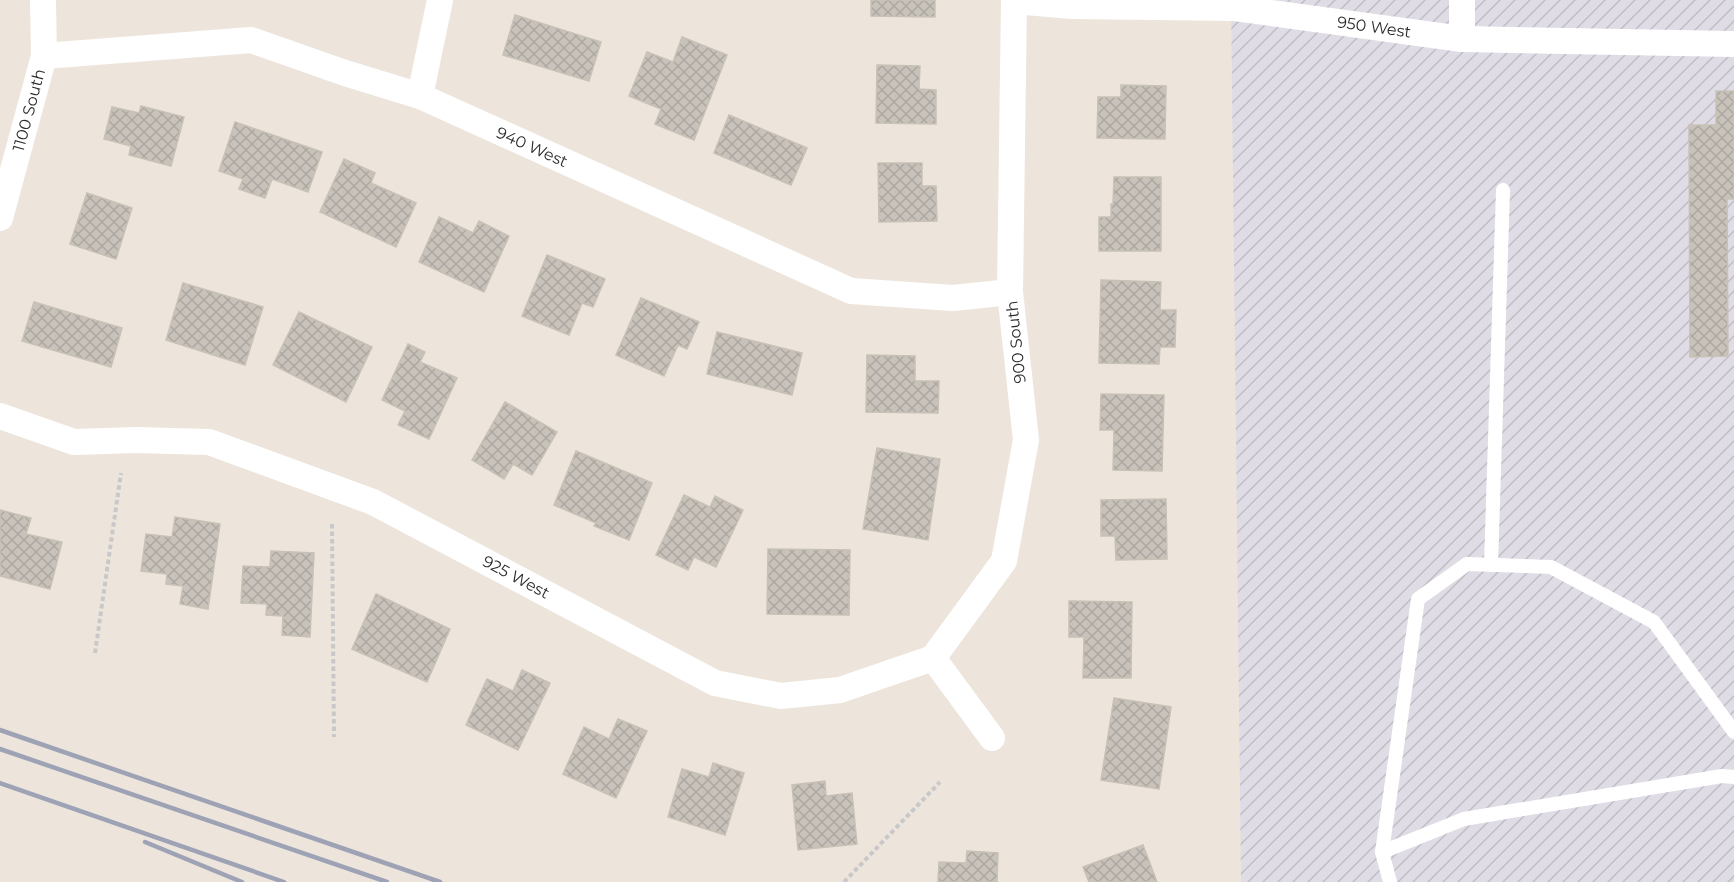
<svg xmlns="http://www.w3.org/2000/svg" width="1734" height="882" viewBox="0 0 1734 882" font-family="Montserrat,sans-serif">
<defs>
<pattern id="industrial-furrows" width="10" height="10" patternUnits="userSpaceOnUse" patternTransform="scale(1.5)"><rect width="10" height="10" fill="#dfdce5"/><path d="M-1 1l2-2M0 10L10 0M9 11l2-2" fill="none" stroke="#c0bdc5"/></pattern>
<pattern id="building-cross-hatch" width="8" height="8" patternUnits="userSpaceOnUse" patternTransform="scale(1.5)"><rect width="8" height="8" fill="#c8c2bb"/><path d="M0 0l8 8M0 8l8-8" fill="none" stroke="#aca7a1"/></pattern>
</defs>
<rect width="100%" height="100%" fill="#ede5dc"/>
<!-- industrial -->
<path fill="url(#industrial-furrows)" d="M 1231,0 L 1734,0 L 1734,882 L 1241,882 Z"/>
<!-- building -->
<g fill="url(#building-cross-hatch)" stroke="#c8c1b5" stroke-width="1.5">
<path d="M 871,0 L 935,0 L 935,17 L 871,16 Z"/>
<path d="M 515,15 L 601,42 L 589,81 L 503,55 Z"/>
<path d="M 682,37 L 727,55 L 694,140 L 655,124 L 661,109 L 629,96 L 647,52 L 673,62 Z"/>
<path d="M 877,65 L 920,66 L 919,89 L 936,90 L 936,124 L 876,123 Z"/>
<path d="M 1121,85 L 1166,86 L 1165,139 L 1097,138 L 1098,97 L 1121,97 Z"/>
<path d="M 1716,91 L 1734,91 L 1734,199 L 1727,199 L 1728,356 L 1690,357 L 1689,125 L 1716,125 Z"/>
<path d="M 141,106 L 184,117 L 171,166 L 129,155 L 131,146 L 104,139 L 112,107 L 139,113 Z"/>
<path d="M 729,115 L 807,148 L 791,185 L 714,153 Z"/>
<path d="M 235,122 L 322,152 L 308,192 L 272,179 L 265,198 L 239,189 L 243,179 L 219,171 Z"/>
<path d="M 344,159 L 375,173 L 371,183 L 416,203 L 396,247 L 320,212 Z"/>
<path d="M 878,163 L 922,163 L 922,186 L 936,186 L 937,221 L 879,222 Z"/>
<path d="M 1114,177 L 1161,177 L 1161,251 L 1099,251 L 1099,217 L 1111,217 L 1111,204 L 1113,204 Z"/>
<path d="M 87,193 L 132,208 L 116,259 L 70,244 Z"/>
<path d="M 439,217 L 473,233 L 479,221 L 509,236 L 484,292 L 419,262 Z"/>
<path d="M 547,255 L 605,279 L 593,307 L 582,303 L 569,335 L 522,316 Z"/>
<path d="M 1101,280 L 1161,282 L 1160,310 L 1176,310 L 1175,347 L 1160,347 L 1159,364 L 1099,363 Z"/>
<path d="M 183,283 L 263,307 L 245,365 L 166,340 Z"/>
<path d="M 641,298 L 699,322 L 687,349 L 678,345 L 664,376 L 616,355 Z"/>
<path d="M 34,302 L 122,328 L 111,367 L 22,341 Z"/>
<path d="M 299,312 L 372,347 L 346,402 L 273,365 Z"/>
<path d="M 717,332 L 802,353 L 792,395 L 707,374 Z"/>
<path d="M 408,344 L 425,352 L 420,362 L 457,378 L 429,439 L 398,425 L 405,411 L 382,400 Z"/>
<path d="M 867,355 L 915,356 L 915,381 L 939,381 L 938,413 L 866,412 Z"/>
<path d="M 1101,394 L 1164,395 L 1162,471 L 1113,470 L 1114,430 L 1100,430 Z"/>
<path d="M 505,402 L 557,432 L 532,475 L 513,464 L 504,479 L 472,460 Z"/>
<path d="M 877,448 L 940,459 L 928,540 L 863,529 Z"/>
<path d="M 576,451 L 652,483 L 629,540 L 594,526 L 596,523 L 554,505 Z"/>
<path d="M 684,495 L 710,507 L 715,496 L 743,510 L 716,567 L 694,557 L 688,570 L 656,555 Z"/>
<path d="M 1166,499 L 1167,559 L 1116,560 L 1115,536 L 1101,536 L 1101,500 Z"/>
<path d="M 0,510 L 31,518 L 26,534 L 62,542 L 50,589 L 0,576 Z"/>
<path d="M 175,517 L 220,524 L 208,609 L 180,604 L 183,586 L 166,584 L 167,574 L 141,571 L 146,534 L 172,537 Z"/>
<path d="M 768,549 L 850,550 L 849,615 L 767,614 Z"/>
<path d="M 271,551 L 314,553 L 310,637 L 282,635 L 283,616 L 266,615 L 267,604 L 241,603 L 243,566 L 270,567 Z"/>
<path d="M 376,594 L 450,629 L 427,682 L 352,649 Z"/>
<path d="M 1069,601 L 1132,602 L 1131,678 L 1083,678 L 1084,637 L 1069,637 Z"/>
<path d="M 522,670 L 550,683 L 518,750 L 466,725 L 487,679 L 513,691 Z"/>
<path d="M 1114,698 L 1171,707 L 1159,789 L 1101,780 Z"/>
<path d="M 618,719 L 647,731 L 616,798 L 563,774 L 584,727 L 609,739 Z"/>
<path d="M 713,763 L 744,773 L 725,835 L 668,817 L 682,769 L 709,777 Z"/>
<path d="M 825,781 L 826,796 L 852,793 L 857,844 L 798,850 L 792,785 Z"/>
<path d="M 1143,845 L 1157,882 L 1089,882 L 1083,867 Z"/>
<path d="M 967,851 L 998,853 L 997,882 L 938,882 L 939,862 L 966,863 Z"/>
</g>
<g fill="none" stroke-linecap="round" stroke-linejoin="round">
<!-- path -->
<g stroke="#c8c8c8" stroke-width="4" stroke-dasharray="4.5 3" stroke-linecap="butt">
<path d="M 332,524 L 334,737"/>
<path d="M 95,653 L 121,473"/>
<path d="M 844,882 L 940,782"/>
</g>
<!-- service -->
<g stroke="#fff" stroke-width="14">
<path d="M 1491,565 L 1503,190"/>
<path d="M 1382,852 L 1418,599 L 1467,564 L 1551,567 L 1654,622 L 1734,732"/>
<path d="M 1390,882 L 1382,852 L 1464,819 L 1722,776 L 1734,777"/>
</g>
<!-- minor -->
<g stroke="#fff" stroke-width="26">
<path d="M 1014,1 L 1072,6 L 1235,8 L 1462,39 L 1734,44"/>
<path d="M 1462,39 L 1462,0"/>
<path d="M 44,56 L 251,40 L 345,73 L 420,96 L 851,291 L 953,298 L 1010,292"/>
<path d="M 420,96 L 440,0"/>
<path d="M 0,218 L 44,56 L 43,0"/>
<path d="M 0,416 L 74,442 L 136,440 L 209,442 L 373,502 L 715,683 L 781,696 L 840,690 L 933,658"/>
<path d="M 933,658 L 1004,561 L 1026,440 L 1010,292 L 1014,0"/>
<path d="M 933,658 L 992,738"/>
</g>
<!-- rail -->
<g stroke="#9ea2b5" stroke-width="4.5">
<path d="M 0,730 L 440,882"/>
<path d="M 0,749 L 387,882"/>
<path d="M 0,783 L 284,882"/>
<path d="M 145,842 L 242,882"/>
</g>
</g>
<g text-anchor="middle" dominant-baseline="central" stroke-width="6" stroke-linejoin="round" paint-order="stroke">
<!-- street labels -->
<g font-size="16" fill="#2a2a2a" stroke="#fff">
<text transform="translate(1374 27) rotate(8)">950 West</text>
<text transform="translate(29 110) rotate(-75)">1100 South</text>
<text transform="translate(532 147) rotate(24)">940 West</text>
<text transform="translate(1016 342) rotate(-96)">900 South</text>
<text transform="translate(516 577) rotate(28)">925 West</text>
</g>
</g>
</svg>
